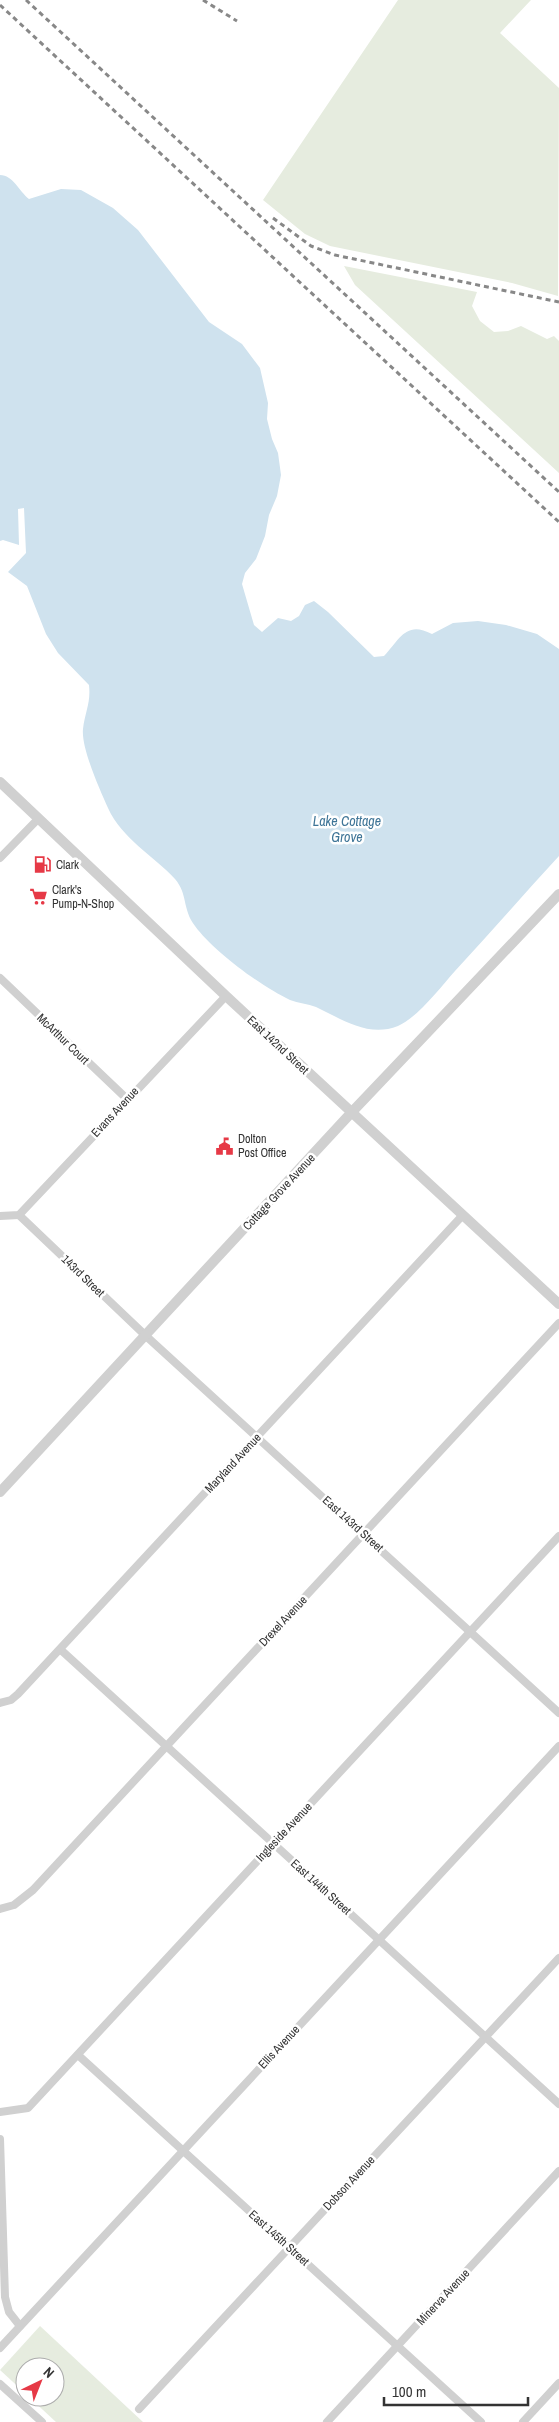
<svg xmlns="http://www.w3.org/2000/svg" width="559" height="2422" viewBox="0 0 559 2422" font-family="'Archivo Narrow',sans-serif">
<rect width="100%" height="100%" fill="#fff"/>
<!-- green -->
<g fill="#e6ecdf">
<path d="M 398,0 L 531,0 L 500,33 L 559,88 L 558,296 L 512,283 L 330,246 L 305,234 L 263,200 Z"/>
<path d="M 344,266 L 477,292 L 472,306 L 480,321 L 494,332 L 508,331 L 521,326 L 547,339 L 554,336 L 559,341 L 559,473 L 355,285 Z"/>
<path d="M 40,2326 L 143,2422 L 56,2422 L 29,2397 L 55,2397 L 55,2367 L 25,2367 L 25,2393 L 0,2370 Z"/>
</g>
<!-- water -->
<path fill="#cfe2ee" d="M 0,175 C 13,175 19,191 29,199 L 61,189 L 81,190 L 113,208 L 138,230 L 209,322 L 242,344 L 260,368 L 268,403 L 267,419 L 272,439 L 278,453 L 281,475 L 277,496 L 269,515 L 265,536 L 256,559 L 245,573 L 242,584 L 254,625 L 262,632 L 278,618 L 291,621 L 299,616 L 305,605 L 314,601 L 328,612 L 374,657 L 384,656 C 400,639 406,620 432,634 L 453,623 L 478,621 L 506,625 L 537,634 L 559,649 L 559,856 C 524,894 490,933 455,971 C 440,988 418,1017 398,1026 C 368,1038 342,1019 316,1007 C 308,1004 298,1003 290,1000 C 262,987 213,951 195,926 C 182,909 188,894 175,879 C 153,855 122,839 108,808 C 100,790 81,748 83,729 C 85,712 91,703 89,685 L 58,653 L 46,634 L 27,586 L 8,572 L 26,553 L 24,508 L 18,509 L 19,545 L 3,540 L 0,541 Z"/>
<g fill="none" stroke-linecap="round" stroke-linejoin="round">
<!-- minor -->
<g stroke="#d0d0d0" stroke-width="8">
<path d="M 0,858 L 38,819"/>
<path d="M 0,978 L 127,1099"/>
<path d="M 19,1215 L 146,1336 L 559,1713"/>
<path d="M 0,1216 L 19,1215 L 226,996"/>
<path d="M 61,1650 L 559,2104"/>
<path d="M 0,1703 L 11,1700 L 18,1694 L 462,1216"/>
<path d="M 0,1909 L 14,1905 L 33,1890 L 559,1323"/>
<path d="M 78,2055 L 481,2422"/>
<path d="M 0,2112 L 28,2108 L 559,1536"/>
<path d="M 0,2139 L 5,2297 L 9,2312 L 20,2326"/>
<path d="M 0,2348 L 559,1746"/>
<path d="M 0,2384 L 42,2422"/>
<path d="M 139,2409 L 559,1958"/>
<path d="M 327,2422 L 559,2171"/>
<path d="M 523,2422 L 559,2383"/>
</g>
<!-- tertiary -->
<g stroke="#d0d0d0" stroke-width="10">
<path d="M 0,782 L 226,996 L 559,1304"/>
<path d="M 0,1492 L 351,1113 L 559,894"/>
</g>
<!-- rail -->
<g stroke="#888" stroke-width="3" stroke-dasharray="5 4" stroke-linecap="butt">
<path d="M 26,0 L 559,492"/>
<path d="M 203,0 L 237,21"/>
<path d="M 0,5 L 559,522"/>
<path d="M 273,218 L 311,246 L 335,255 L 559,302"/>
</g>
</g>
<!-- icons -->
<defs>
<symbol id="fuel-bare" viewBox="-9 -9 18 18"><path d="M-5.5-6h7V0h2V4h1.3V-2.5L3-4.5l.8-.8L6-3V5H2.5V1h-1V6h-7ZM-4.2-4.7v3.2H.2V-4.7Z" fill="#e63946" stroke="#fff" stroke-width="2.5" paint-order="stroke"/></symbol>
<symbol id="supermarket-bare" viewBox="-9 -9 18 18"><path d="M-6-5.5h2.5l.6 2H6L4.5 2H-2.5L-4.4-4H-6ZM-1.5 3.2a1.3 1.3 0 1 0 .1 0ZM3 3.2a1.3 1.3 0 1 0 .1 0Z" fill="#e63946" stroke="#fff" stroke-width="2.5" paint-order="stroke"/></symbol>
<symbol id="civic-bare" viewBox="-9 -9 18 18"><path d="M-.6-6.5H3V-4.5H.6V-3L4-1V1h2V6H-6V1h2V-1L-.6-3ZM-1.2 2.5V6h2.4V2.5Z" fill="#e63946" stroke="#fff" stroke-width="2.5" paint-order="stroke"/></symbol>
</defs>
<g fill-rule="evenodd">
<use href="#fuel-bare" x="30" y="852" width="25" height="25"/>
<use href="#supermarket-bare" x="26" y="884" width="25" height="25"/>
<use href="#civic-bare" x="212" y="1134" width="25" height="25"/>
</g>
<g text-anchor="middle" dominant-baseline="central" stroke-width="5" stroke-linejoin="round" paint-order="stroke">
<!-- poi labels -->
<g font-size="12" fill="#333" stroke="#fff" text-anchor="start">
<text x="56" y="865">Clark</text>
<text x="52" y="890">Clark's<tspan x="52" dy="14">Pump-N-Shop</tspan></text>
<text x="238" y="1139">Dolton<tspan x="238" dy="14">Post Office</tspan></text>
</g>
<!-- street labels -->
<g font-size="12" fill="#333" stroke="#fff">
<text transform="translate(63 1039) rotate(44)">McArthur Court</text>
<text transform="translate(278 1045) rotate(43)">East 142nd Street</text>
<text transform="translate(115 1112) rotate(-47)">Evans Avenue</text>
<text transform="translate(279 1192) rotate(-47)">Cottage Grove Avenue</text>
<text transform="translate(83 1276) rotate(44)">143rd Street</text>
<text transform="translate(233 1463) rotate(-47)">Maryland Avenue</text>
<text transform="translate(353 1524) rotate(42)">East 143rd Street</text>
<text transform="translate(283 1621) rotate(-47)">Drexel Avenue</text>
<text transform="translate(284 1832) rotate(-47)">Ingleside Avenue</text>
<text transform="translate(321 1887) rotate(42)">East 144th Street</text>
<text transform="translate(279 2047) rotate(-47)">Ellis Avenue</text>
<text transform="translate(349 2183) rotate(-47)">Dobson Avenue</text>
<text transform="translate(279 2238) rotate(42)">East 145th Street</text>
<text transform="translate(443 2297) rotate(-47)">Minerva Avenue</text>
</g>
<!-- water labels -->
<g font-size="14" font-style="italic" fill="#3f7597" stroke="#fff">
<text x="347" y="821">Lake Cottage<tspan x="347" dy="16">Grove</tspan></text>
</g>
</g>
<!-- north arrow -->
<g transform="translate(40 2382) rotate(43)"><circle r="24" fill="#ffffff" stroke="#adadad"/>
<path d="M0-4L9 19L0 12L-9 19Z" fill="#e63946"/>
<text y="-8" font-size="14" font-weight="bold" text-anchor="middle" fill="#333333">N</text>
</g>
<!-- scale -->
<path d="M384 2397v8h144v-8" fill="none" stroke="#333333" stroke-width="2.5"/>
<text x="392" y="2397" font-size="15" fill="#333333" stroke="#ffffff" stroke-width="4" paint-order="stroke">100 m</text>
</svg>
